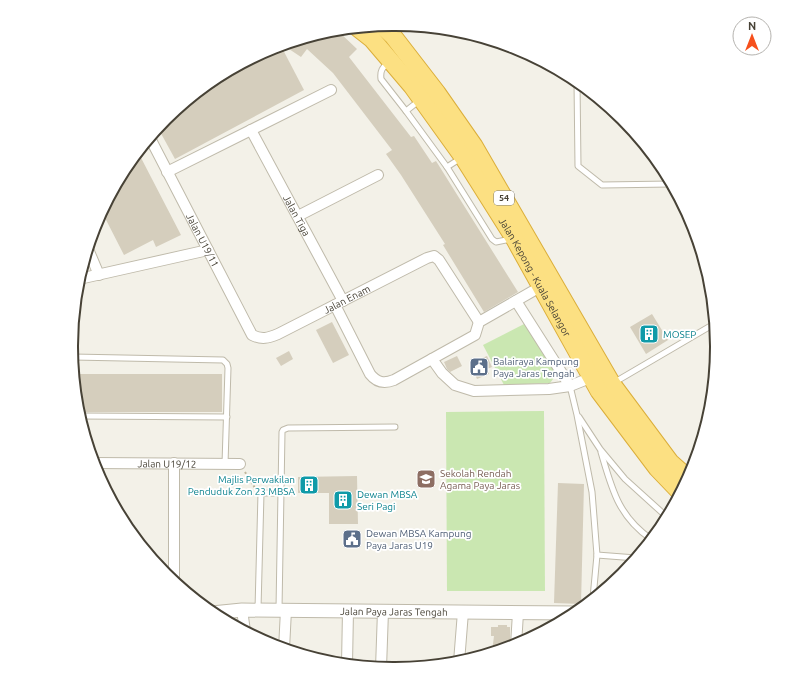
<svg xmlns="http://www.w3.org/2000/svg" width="788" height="693" viewBox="0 0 788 693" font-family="Ubuntu,sans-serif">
<rect width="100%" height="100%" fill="#f3f1e8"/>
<!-- green -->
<g fill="#cae7b1">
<path d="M 526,323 L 557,374 L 550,383 L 504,385 L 483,345 Z"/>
<path d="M 544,411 L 545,591 L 447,591 L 446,412 Z"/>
</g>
<!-- building -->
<g fill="#d5cebd">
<path d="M 331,30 L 337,30 L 357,49 L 349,57 L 411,137 L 414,136 L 432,163 L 436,161 L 518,292 L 484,312 L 443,245 L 445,244 L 401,175 L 386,154 L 392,150 L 333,73 L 307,49 L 301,57 L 283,45 Z"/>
<path d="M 277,46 L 281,46 L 304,90 L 175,159 L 158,128 L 166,118 L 215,78 L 271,48 Z"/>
<path d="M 138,152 L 181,235 L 156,247 L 153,240 L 124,255 L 102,212 L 126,167 Z"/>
<path d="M 652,314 L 668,340 L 646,354 L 630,327 Z"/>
<path d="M 332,322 L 349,355 L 333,363 L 316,330 Z"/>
<path d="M 289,351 L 293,359 L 281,366 L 276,358 Z"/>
<path d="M 457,356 L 462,366 L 450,372 L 447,369 L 444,362 Z"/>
<path d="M 487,356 L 492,367 L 487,369 L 489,374 L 477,379 L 470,363 Z"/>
<path d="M 74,374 L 222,374 L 222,412 L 78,412 Z"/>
<path d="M 357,476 L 358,524 L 329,524 L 329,493 L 298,493 L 298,477 Z"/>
<path d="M 558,483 L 584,484 L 581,604 L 554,603 Z"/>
<path d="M 498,625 L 507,625 L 507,627 L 510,627 L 510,647 L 492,652 L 494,636 L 491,636 L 491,627 L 498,627 Z"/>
</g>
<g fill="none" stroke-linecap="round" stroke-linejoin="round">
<defs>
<g id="service">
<path d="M 388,63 C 382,68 380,71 381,79 L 406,111 L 447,167 L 492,239 L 496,242 L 511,239"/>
<path d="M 577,82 L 578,166 L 602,185 L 671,184"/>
<path d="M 406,111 L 420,100"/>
<path d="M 447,167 L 461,158"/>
<path d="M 73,357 L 223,360 L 227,364 L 228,368 L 225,464"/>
<path d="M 615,382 L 714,324"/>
<path d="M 570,386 L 577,415 L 592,492 L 597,555 L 593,598"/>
<path d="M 80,416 L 227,417"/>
<path d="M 579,417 L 600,449 L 625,479 L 667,517"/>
<path d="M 601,452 C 612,489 618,516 651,539"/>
<path d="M 597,555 L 636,558"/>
<path d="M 258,609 L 261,493 L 282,493"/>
<path d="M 279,609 L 282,432 L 283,430 L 288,428 L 395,427"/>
</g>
<g id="minor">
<path id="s1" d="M 251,130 L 343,301"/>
<path id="s2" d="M 150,138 L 252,335 C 262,340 268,338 278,334 L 427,258 L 434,256 L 439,260 L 479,322"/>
<path d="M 167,172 L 331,90"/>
<path d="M 298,216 L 378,175"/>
<path d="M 88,249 L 99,275"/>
<path d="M 79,279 L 208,250"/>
<path d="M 516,301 L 570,386"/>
<path d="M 335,305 L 370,374 C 377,383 384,384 394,380 L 475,335 L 479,322 L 540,287"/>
<path d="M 432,359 L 442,373 L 455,385 L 474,391 L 549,389 L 570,386 L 590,378"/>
<path id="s3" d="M 94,463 L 240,464"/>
<path d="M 174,581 L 174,463"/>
<path d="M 242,610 L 245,631"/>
<path d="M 516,645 L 518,613"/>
<path d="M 284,649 L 286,610"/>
<path d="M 459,662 L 463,612"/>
<path d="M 347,664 L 348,611"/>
<path d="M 381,668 L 383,611"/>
</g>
<g id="tertiary">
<path id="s4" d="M 212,613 L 242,610 L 575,613"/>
</g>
<g id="trunk">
<path d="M 381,25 L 393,36 L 437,93 L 474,146 L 612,384 L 670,462 L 688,478"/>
<path id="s5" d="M 358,28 L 372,39 L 412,86 L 463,157 L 514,238 L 599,391 L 657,468 L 680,492"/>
</g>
</defs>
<!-- service casing -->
<use href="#service" stroke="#bfbaaa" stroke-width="7"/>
<!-- minor casing -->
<use href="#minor" stroke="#bfbaaa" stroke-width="12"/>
<!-- tertiary casing -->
<use href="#tertiary" stroke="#bfbaaa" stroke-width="15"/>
<!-- trunk casing -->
<use href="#trunk" stroke="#dbae3a" stroke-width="19"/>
<!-- path -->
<path stroke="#c0b79c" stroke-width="2" stroke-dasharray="2 2" stroke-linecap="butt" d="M 245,472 L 255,488"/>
<!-- service -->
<use href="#service" stroke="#fff" stroke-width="5"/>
<!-- minor -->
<use href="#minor" stroke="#fff" stroke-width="10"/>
<!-- tertiary -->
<use href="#tertiary" stroke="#fff" stroke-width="13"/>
<!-- trunk -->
<use href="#trunk" stroke="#fce082" stroke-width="17"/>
</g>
<!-- icons -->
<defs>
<symbol id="building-square" viewBox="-11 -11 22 22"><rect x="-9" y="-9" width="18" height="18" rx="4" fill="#0f9aa8" stroke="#fff"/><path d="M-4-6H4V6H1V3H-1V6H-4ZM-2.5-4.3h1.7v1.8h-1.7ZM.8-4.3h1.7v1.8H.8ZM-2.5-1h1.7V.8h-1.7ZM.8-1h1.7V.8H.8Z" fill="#fff"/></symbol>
<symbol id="civic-square" viewBox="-11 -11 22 22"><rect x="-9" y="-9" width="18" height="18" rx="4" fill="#5c6f8a" stroke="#fff"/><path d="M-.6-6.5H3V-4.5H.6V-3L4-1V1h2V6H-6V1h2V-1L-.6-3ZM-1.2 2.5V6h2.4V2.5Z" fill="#fff"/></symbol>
<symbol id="school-square" viewBox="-11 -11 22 22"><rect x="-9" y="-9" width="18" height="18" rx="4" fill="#8d6e63" stroke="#fff"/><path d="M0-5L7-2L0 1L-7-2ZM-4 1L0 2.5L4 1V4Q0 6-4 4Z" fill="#fff"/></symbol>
</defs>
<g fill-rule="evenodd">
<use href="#building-square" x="638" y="323" width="22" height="22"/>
<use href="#civic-square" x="468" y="356" width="22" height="22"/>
<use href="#school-square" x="415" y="468" width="22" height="22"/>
<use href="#building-square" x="298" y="474" width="22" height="22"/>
<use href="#building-square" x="332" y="489" width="22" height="22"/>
<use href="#civic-square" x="341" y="528" width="22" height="22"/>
</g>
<g text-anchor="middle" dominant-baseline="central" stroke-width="3.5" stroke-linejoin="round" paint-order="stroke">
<!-- shield labels -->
<rect fill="#fff" stroke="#7e7b72" stroke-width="1" x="494" y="191" width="20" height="14" rx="3"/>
<g font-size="9" font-weight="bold" fill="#474236">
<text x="504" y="198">54</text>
</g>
<!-- street labels -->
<g font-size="10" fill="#474236" stroke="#fff">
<text stroke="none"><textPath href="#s1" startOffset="97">Jalan Tiga</textPath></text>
<text stroke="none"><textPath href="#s2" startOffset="115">Jalan U19/11</textPath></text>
<text stroke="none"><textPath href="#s5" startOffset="307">Jalan Kepong - Kuala Selangor</textPath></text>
<text stroke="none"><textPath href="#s2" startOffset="326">Jalan Enam</textPath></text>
<text stroke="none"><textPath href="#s3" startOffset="73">Jalan U19/12</textPath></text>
<text stroke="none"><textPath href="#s4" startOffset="182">Jalan Paya Jaras Tengah</textPath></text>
</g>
<!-- culture labels -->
<g font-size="10" fill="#0d838f" stroke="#fff" text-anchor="start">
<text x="663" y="334">MOSEP</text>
<text x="295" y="479" text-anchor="end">Majlis Perwakilan<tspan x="295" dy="12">Penduduk Zon 23 MBSA</tspan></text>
<text x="357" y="494">Dewan MBSA<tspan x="357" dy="12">Seri Pagi</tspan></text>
</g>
<!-- service labels -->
<g font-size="10" fill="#4e5e75" stroke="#fff" text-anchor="start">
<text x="493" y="361">Balairaya Kampung<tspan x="493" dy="12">Paya Jaras Tengah</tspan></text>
<text x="366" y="533">Dewan MBSA Kampung<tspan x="366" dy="12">Paya Jaras U19</tspan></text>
</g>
<!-- education labels -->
<g font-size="10" fill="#785e54" stroke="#fff" text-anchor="start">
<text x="440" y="473">Sekolah Rendah<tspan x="440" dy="12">Agama Paya Jaras</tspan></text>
</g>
</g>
<!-- crop -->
<path d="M0 0H788V693H0ZM393 31H395A315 315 0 0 1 710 346V347A315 315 0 0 1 395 662H393A315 315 0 0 1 78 347V346A315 315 0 0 1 393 31Z" fill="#fff" fill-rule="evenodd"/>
<path fill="none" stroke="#474236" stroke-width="2" d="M393 31H395A315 315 0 0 1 710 346V347A315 315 0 0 1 395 662H393A315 315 0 0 1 78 347V346A315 315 0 0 1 393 31Z"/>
<!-- north arrow -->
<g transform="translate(752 36)"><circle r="19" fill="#ffffff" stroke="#b5b3af"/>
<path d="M0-3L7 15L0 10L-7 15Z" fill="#f6501c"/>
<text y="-6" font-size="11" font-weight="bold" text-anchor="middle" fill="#474236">N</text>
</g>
</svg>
